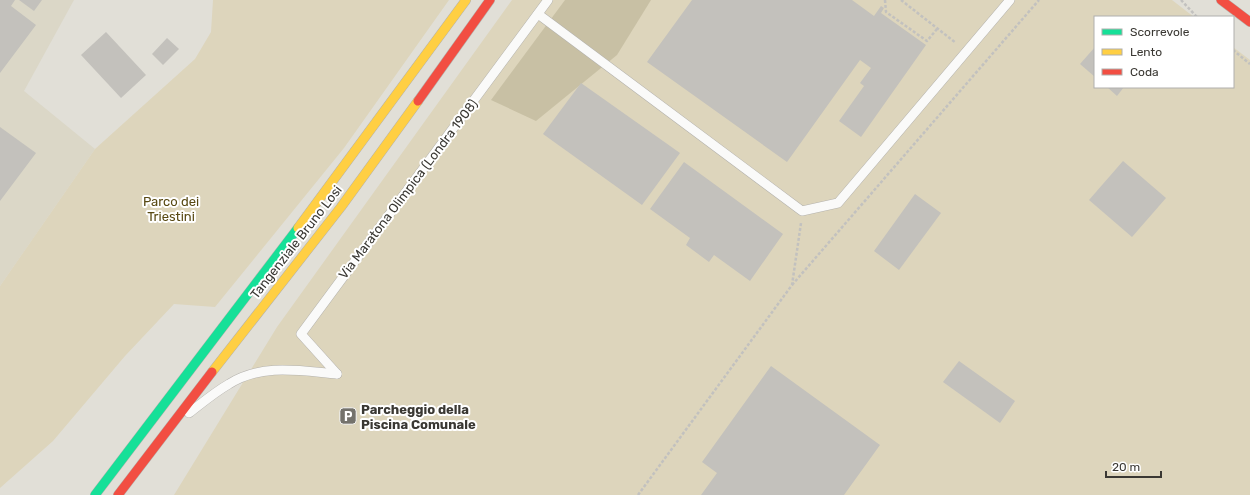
<svg xmlns="http://www.w3.org/2000/svg" width="1250" height="495" viewBox="0 0 1250 495" font-family="Rubik,sans-serif">
<rect width="100%" height="100%" fill="#e1dfd7"/>
<!-- built -->
<path fill="#dbd7c7" d="M 0,0 L 74,0 L 24,91 L 95,149 L 0,286 Z"/>
<!-- green -->
<g fill="#ddd5bc">
<path d="M 213,0 L 449,0 L 344,148 L 215,307 L 174,304 L 125,356 L 53,441 L 0,488 L 0,286 L 95,149 L 195,59 L 211,32 Z"/>
<path d="M 512,0 L 1172,0 L 1194,17 L 1095,17 L 1095,87 L 1233,87 L 1233,47 L 1250,60 L 1250,495 L 174,495 L 277,327 Z"/>
</g>
<!-- forest -->
<path fill="#c8c0a4" d="M 565,0 L 651,0 L 617,55 L 536,121 L 491,100 Z"/>
<!-- building -->
<g fill="#c3c1bc">
<path d="M 0,0 L 15,0 L 11,6 L 36,25 L 0,73 Z"/>
<path d="M 19,0 L 42,0 L 34,11 Z"/>
<path d="M 692,0 L 852,0 L 874,16 L 881,6 L 884,8 L 881,13 L 926,45 L 861,137 L 839,121 L 864,86 L 860,83 L 871,68 L 860,60 L 787,162 L 647,62 Z"/>
<path d="M 106,32 L 146,75 L 121,98 L 81,55 Z"/>
<path d="M 167,38 L 179,49 L 163,65 L 152,54 Z"/>
<path d="M 1095,47 L 1095,77 L 1080,64 Z"/>
<path d="M 581,83 L 680,153 L 642,205 L 543,134 Z"/>
<path d="M 1107,87 L 1124,87 L 1117,96 Z"/>
<path d="M 0,127 L 36,153 L 0,201 Z"/>
<path d="M 1123,161 L 1166,198 L 1132,237 L 1089,200 Z"/>
<path d="M 684,162 L 783,234 L 750,281 L 714,255 L 709,262 L 686,245 L 690,238 L 650,209 Z"/>
<path d="M 915,194 L 941,213 L 899,270 L 874,251 Z"/>
<path d="M 959,361 L 1015,401 L 1000,423 L 943,382 Z"/>
<path d="M 771,366 L 880,445 L 844,495 L 701,495 L 717,473 L 702,462 Z"/>
</g>
<g fill="none" stroke-linecap="round" stroke-linejoin="round">
<defs>
<g id="lane">
<path d="M 538,14 L 802,211 L 838,203 L 1010,0"/>
<path d="M 337,374 L 301,334 L 548,0"/>
<path d="M 189,413 C 202,403 215,392 229,384 C 262,363 301,371 337,374"/>
</g>
<path id="fast" d="M 95,495 L 298,228"/>
<g id="slow">
<path d="M 298,228 L 466,0"/>
<path d="M 212,372 L 341,207 L 418,101"/>
</g>
<g id="jam">
<path d="M 1221,0 L 1250,22"/>
<path d="M 418,101 L 490,0"/>
<path d="M 118,495 L 212,372"/>
</g>
</defs>
<!-- lane casing -->
<use href="#lane" stroke="#b4b2ad" stroke-width="10"/>
<!-- fast casing -->
<use href="#fast" stroke="#b4b2ad" stroke-width="10"/>
<!-- slow casing -->
<use href="#slow" stroke="#b4b2ad" stroke-width="10"/>
<!-- jam casing -->
<use href="#jam" stroke="#b4b2ad" stroke-width="10"/>
<!-- path -->
<g stroke="#c2c1bf" stroke-width="2.5" stroke-dasharray="3 2" stroke-linecap="butt">
<path d="M 885,0 L 886,12 L 927,41 L 937,29"/>
<path d="M 901,0 L 956,43"/>
<path d="M 1181,0 L 1197,17"/>
<path d="M 1233,50 L 1250,64"/>
<path d="M 792,285 L 1039,0"/>
<path d="M 638,495 L 792,285 L 801,223"/>
</g>
<!-- lane -->
<use href="#lane" stroke="#fafaf9" stroke-width="9"/>
<!-- fast -->
<use href="#fast" stroke="#16e098" stroke-width="9"/>
<!-- slow -->
<use href="#slow" stroke="#ffcf43" stroke-width="9"/>
<!-- jam -->
<use href="#jam" stroke="#f24e42" stroke-width="9"/>
</g>
<!-- icons -->
<defs>
<symbol id="parking-square" viewBox="-11 -11 22 22"><rect x="-9" y="-9" width="18" height="18" rx="4" fill="#74726c" stroke="#fff"/><path d="M-3.5-5.5H1a3.5 3.5 0 0 1 0 7H-1V5.5H-3.5ZM-1-3.4V-.6H.8a1.4 1.4 0 0 0 0-2.8Z" fill="#fff"/></symbol>
</defs>
<g fill-rule="evenodd">
<use href="#parking-square" x="338" y="406" width="20" height="20"/>
</g>
<g text-anchor="middle" dominant-baseline="central" stroke-width="4" stroke-linejoin="round" paint-order="stroke">
<!-- street labels -->
<g font-size="13" fill="#3a3833" stroke="#fff">
<text transform="translate(408 189) rotate(-53)">Via Maratona Olimpica (Londra 1908)</text>
<text transform="translate(296 242) rotate(-52)">Tangenziale Bruno Losi</text>
</g>
<!-- park labels -->
<g font-size="13" fill="#584913" stroke="#fff">
<text x="171" y="201">Parco dei<tspan x="171" dy="15">Triestini</tspan></text>
</g>
<!-- poi labels -->
<g font-size="13" font-weight="bold" fill="#3a3833" stroke="#fff" text-anchor="start">
<text x="361" y="409">Parcheggio della<tspan x="361" dy="15">Piscina Comunale</tspan></text>
</g>
</g>
<!-- legend -->
<rect x="1094" y="16" width="140" height="72" fill="#ffffff" stroke="#b0afad"/>
<rect x="1102" y="29" width="20" height="6" fill="#16e098" stroke="#b0afad"/>
<text x="1130" y="36" font-size="12" fill="#3a3833">Scorrevole</text>
<rect x="1102" y="49" width="20" height="6" fill="#ffcf43" stroke="#b0afad"/>
<text x="1130" y="56" font-size="12" fill="#3a3833">Lento</text>
<rect x="1102" y="69" width="20" height="6" fill="#f24e42" stroke="#b0afad"/>
<text x="1130" y="76" font-size="12" fill="#3a3833">Coda</text>
<!-- scale -->
<path d="M1106 471v6h55v-6" fill="none" stroke="#3a3833" stroke-width="2"/>
<text x="1112" y="471" font-size="12" fill="#3a3833" stroke="#ffffff" stroke-width="3" paint-order="stroke">20 m</text>
</svg>
